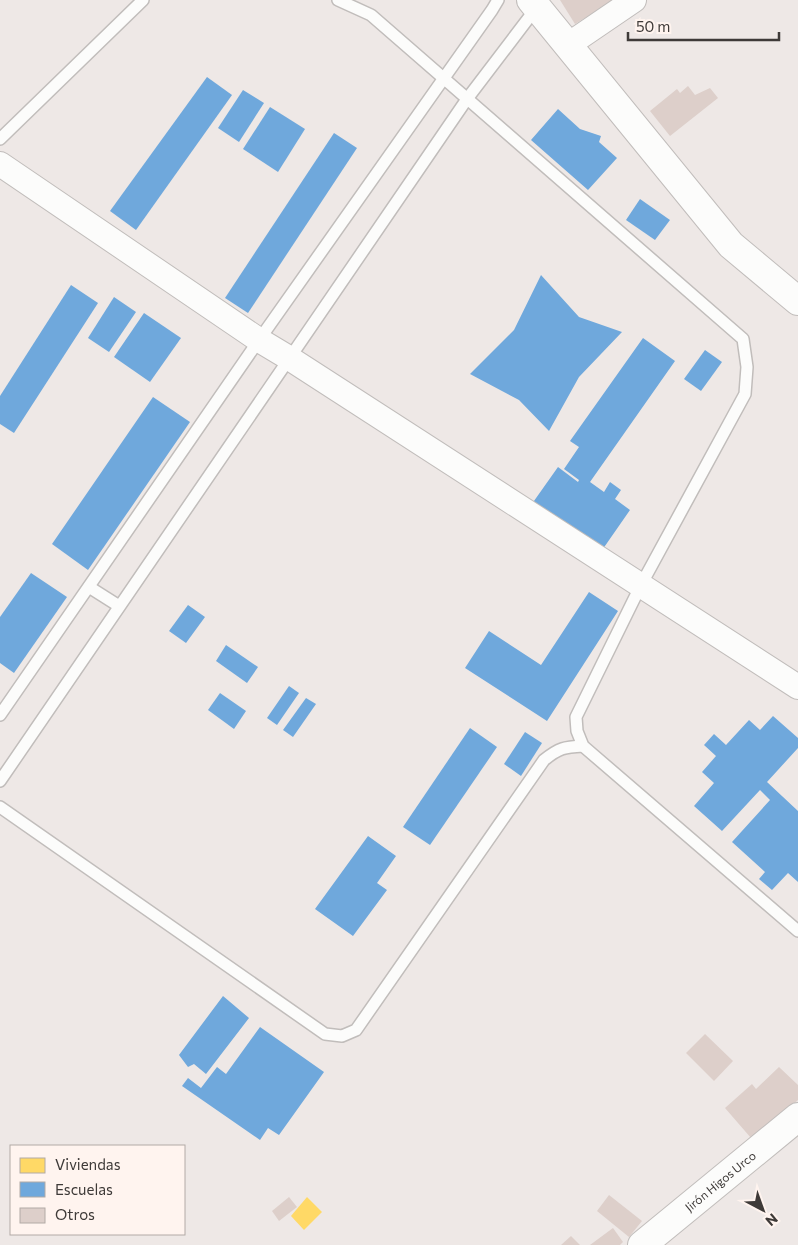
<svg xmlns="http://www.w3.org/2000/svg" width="798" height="1245" viewBox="0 0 798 1245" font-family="Commissioner,sans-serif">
<rect width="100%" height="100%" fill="#eee8e6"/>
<!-- homes -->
<path fill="#ffd966" d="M 307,1197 L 322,1212 L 304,1230 L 291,1216 Z"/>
<!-- schools -->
<g fill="#6fa8dc">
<path d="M 207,77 L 232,95 L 136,230 L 110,211 Z"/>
<path d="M 243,90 L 264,103 L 239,142 L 218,128 Z"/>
<path d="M 270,107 L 305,129 L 278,172 L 243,149 Z"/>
<path d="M 558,109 L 580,129 L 601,136 L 599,142 L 617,158 L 588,190 L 531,140 Z"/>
<path d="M 334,133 L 357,148 L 248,313 L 225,298 Z"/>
<path d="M 640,199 L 670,220 L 655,240 L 626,220 Z"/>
<path d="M 541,275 L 579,317 L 622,332 L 579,377 L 549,431 L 519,400 L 470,374 L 514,330 Z"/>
<path d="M 71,285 L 98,303 L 14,433 L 0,424 L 0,396 Z"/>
<path d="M 114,297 L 136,312 L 109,352 L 88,338 Z"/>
<path d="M 144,313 L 181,338 L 150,382 L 114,357 Z"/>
<path d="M 643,338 L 675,361 L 590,482 L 604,492 L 610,482 L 621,490 L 615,499 L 630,510 L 598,556 L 529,508 L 558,467 L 578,482 L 579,480 L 564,469 L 579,447 L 570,441 Z"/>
<path d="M 705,350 L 722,362 L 701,391 L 684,379 Z"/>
<path d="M 153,397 L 190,422 L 88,570 L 52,544 Z"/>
<path d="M 31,573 L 67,597 L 14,673 L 0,663 L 0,617 Z"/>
<path d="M 589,592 L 618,611 L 547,721 L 465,668 L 489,631 L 541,665 Z"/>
<path d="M 188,605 L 205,617 L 186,643 L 169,631 Z"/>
<path d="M 226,645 L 258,667 L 247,683 L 216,661 Z"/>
<path d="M 289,686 L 299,693 L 277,725 L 267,718 Z"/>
<path d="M 220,693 L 246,711 L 234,729 L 208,710 Z"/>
<path d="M 306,698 L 316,704 L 293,737 L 283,730 Z"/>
<path d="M 773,716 L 798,738 L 798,748 L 767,782 L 798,811 L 798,882 L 788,873 L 772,890 L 759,879 L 765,872 L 732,842 L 770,800 L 760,790 L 722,831 L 694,806 L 714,783 L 702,772 L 716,756 L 704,745 L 714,734 L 726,745 L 749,720 L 760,730 Z"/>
<path d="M 470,728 L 497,747 L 430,845 L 403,827 Z"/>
<path d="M 525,732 L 542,743 L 521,776 L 504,764 Z"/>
<path d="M 368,836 L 396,856 L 377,883 L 387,890 L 353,936 L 315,909 Z"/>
<path d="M 223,996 L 249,1018 L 206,1074 L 194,1064 L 188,1067 L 179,1055 Z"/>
<path d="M 260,1027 L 324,1072 L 279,1135 L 268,1128 L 260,1140 L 182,1086 L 188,1078 L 201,1088 L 217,1067 L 226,1074 Z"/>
</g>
<!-- building -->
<g fill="#ddcfca">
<path d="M 560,0 L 614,0 L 575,24 Z"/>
<path d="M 688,86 L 695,95 L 710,88 L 718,98 L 670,136 L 650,111 L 677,89 L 680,93 Z"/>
<path d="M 705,1034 L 733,1061 L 714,1081 L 686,1053 Z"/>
<path d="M 779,1067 L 798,1085 L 798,1100 L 780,1116 L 751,1138 L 725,1108 L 752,1084 L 756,1089 Z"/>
<path d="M 609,1195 L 642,1221 L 629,1237 L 597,1211 Z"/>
<path d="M 289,1197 L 297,1207 L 279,1221 L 272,1211 Z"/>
<path d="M 613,1228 L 623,1242 L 620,1245 L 590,1245 Z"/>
<path d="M 571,1236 L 580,1245 L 561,1245 Z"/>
</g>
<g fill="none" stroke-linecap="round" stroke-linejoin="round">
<defs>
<g id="lane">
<path d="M 338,0 L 371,15 L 743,339 L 747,367 L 745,394 L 641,585 L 576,717 L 577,731 L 583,746 L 798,931"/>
<path d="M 0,139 L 143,0"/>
<path d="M 89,587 L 119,606"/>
<path d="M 0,715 L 259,340 L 492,10 L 498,0"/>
<path d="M 0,781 L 467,99 L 537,7"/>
<path d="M 0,807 L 325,1034 L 342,1036 L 356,1030 L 544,760 C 559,748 564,747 583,746"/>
</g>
<g id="street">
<path d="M 568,45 L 634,0"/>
<path d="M 0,164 L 259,340 L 289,358 L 798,687"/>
</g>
<g id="secondary">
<path d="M 531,0 L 731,245 L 798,301"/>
<path id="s1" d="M 642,1245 L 798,1117"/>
</g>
</defs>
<!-- lane casing -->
<use href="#lane" stroke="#c1bdbb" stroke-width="14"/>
<!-- street casing -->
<use href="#street" stroke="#c1bdbb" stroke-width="26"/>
<!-- secondary casing -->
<use href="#secondary" stroke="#c1bdbb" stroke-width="30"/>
<!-- lane -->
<use href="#lane" stroke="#fcfcfb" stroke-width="11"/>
<!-- street -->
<use href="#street" stroke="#fcfcfb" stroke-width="24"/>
<!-- secondary -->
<use href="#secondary" stroke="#fcfcfb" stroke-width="28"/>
</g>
<g text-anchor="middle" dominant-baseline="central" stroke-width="5" stroke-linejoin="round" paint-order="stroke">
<!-- street labels -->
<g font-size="12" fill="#3e3a38" stroke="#fff4ef">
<text stroke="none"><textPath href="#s1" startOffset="101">Jirón Higos Urco</textPath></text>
</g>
</g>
<!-- legend -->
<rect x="10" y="1145" width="175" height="90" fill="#fff4ef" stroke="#b2aaa6"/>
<rect x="20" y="1158" width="25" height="15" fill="#ffd966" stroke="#b2aaa6"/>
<text x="55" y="1170" font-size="15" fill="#3e3a38">Viviendas</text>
<rect x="20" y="1182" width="25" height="15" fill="#6fa8dc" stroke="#b2aaa6"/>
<text x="55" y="1195" font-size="15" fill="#3e3a38">Escuelas</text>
<rect x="20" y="1208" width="25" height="15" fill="#ddcfca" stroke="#b2aaa6"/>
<text x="55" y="1220" font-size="15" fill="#3e3a38">Otros</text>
<!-- north arrow -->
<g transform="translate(763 1210) rotate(139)" stroke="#fff4ef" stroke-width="4" paint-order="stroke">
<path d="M0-4L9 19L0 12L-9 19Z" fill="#3e3a38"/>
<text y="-8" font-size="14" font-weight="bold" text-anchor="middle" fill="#3e3a38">N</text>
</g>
<!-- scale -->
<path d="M628 32v8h151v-8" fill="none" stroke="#3e3a38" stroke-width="2.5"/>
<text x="636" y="32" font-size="15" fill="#3e3a38" stroke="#fff4ef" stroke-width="4" paint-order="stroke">50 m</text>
</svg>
